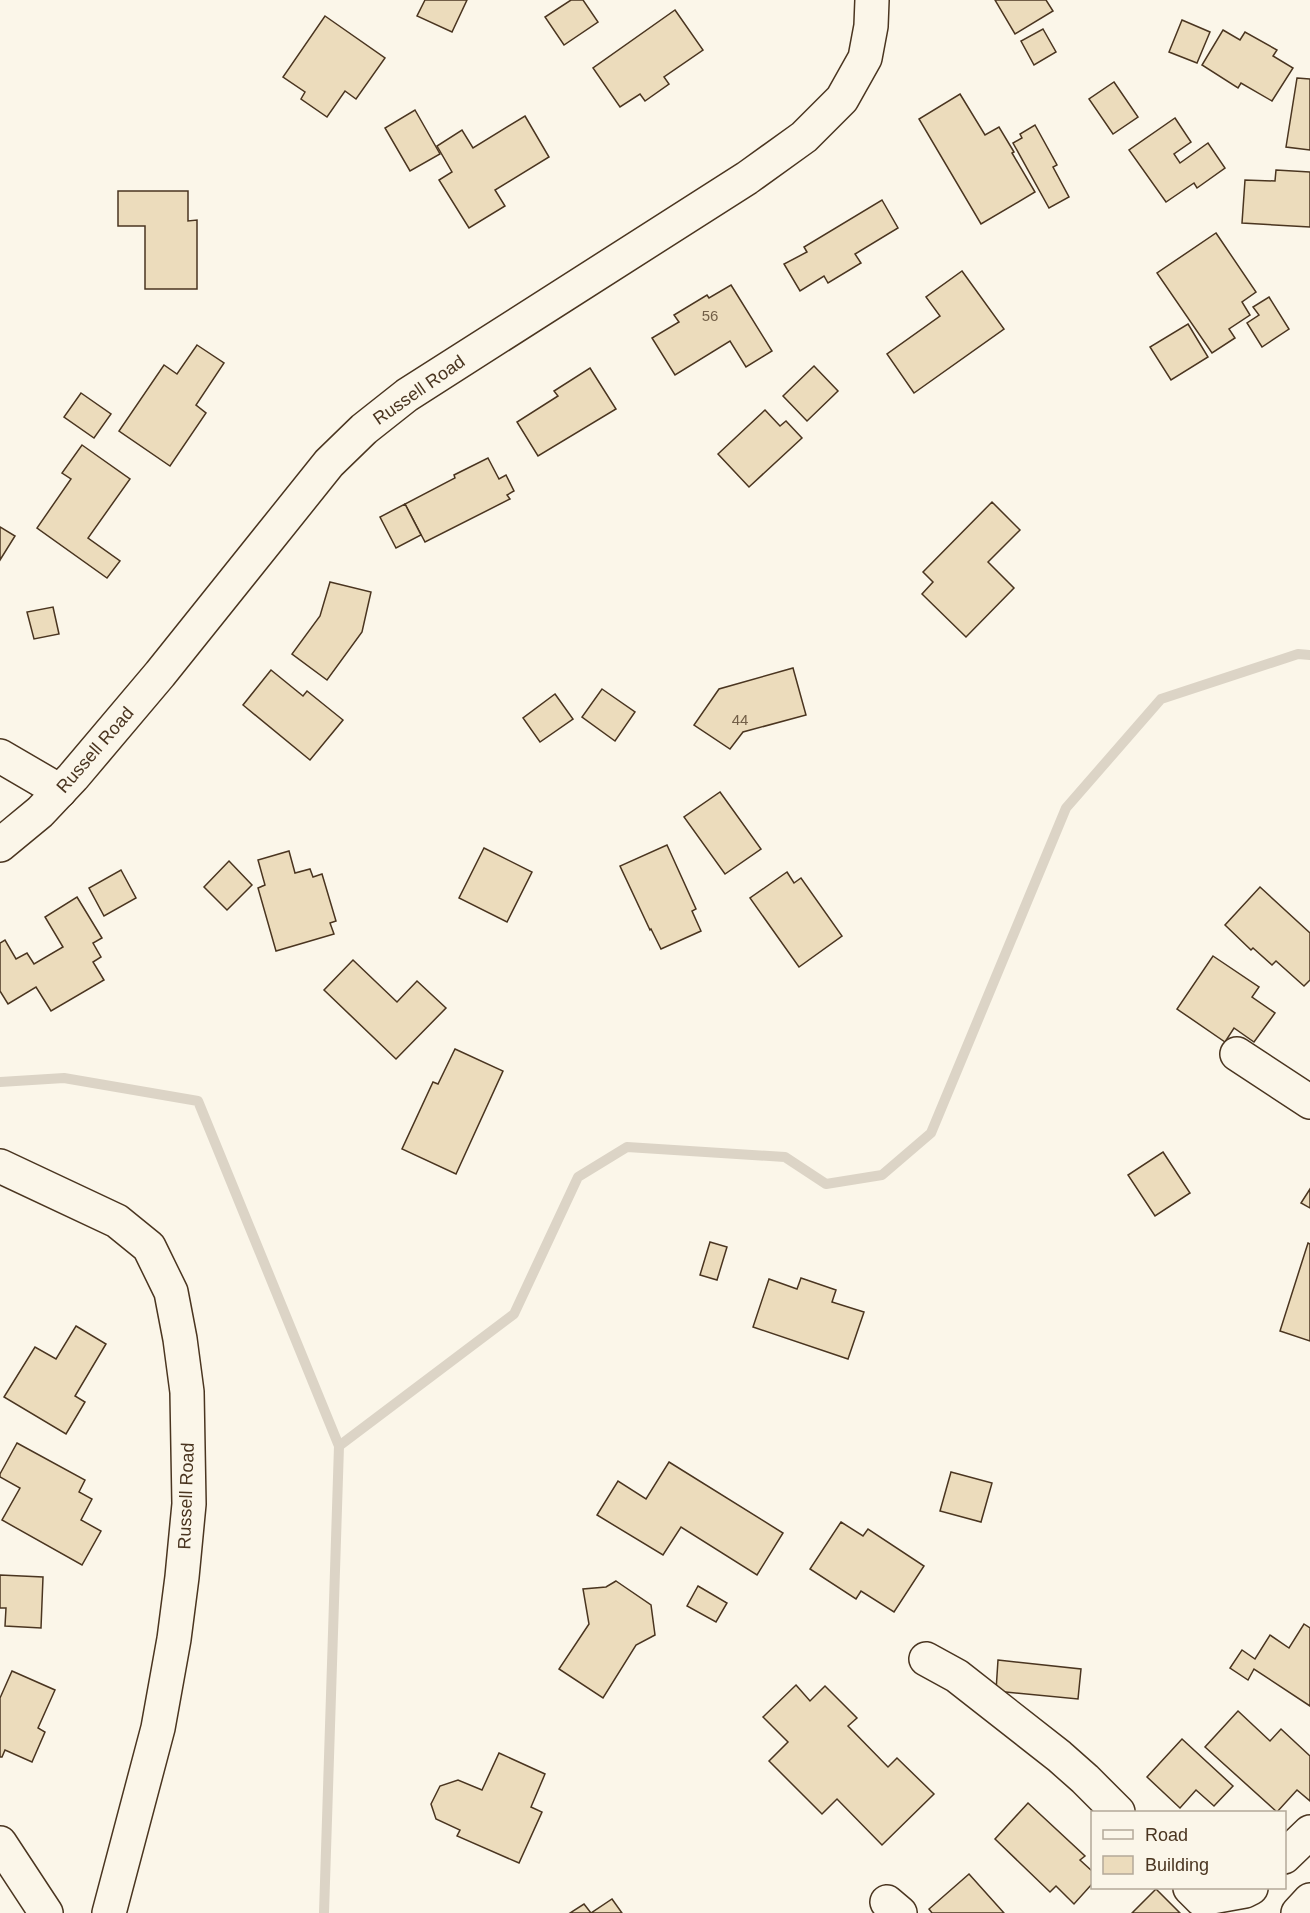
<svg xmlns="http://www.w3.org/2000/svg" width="1310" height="1913" viewBox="0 0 1310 1913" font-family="Arial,sans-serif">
<rect width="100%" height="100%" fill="#fbf6e9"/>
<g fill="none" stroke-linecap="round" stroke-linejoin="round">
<!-- stream -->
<g stroke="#dcd4c6" stroke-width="10">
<path d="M 0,1082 L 64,1078 L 198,1101 L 339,1446 L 324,1913"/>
<path d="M 339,1446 L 514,1314 L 578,1177 L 627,1147 L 785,1157 L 826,1184 L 882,1175 L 931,1133 L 1066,808 L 1161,699 L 1298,654 L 1310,655"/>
</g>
</g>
<!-- building -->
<g fill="#ecdcbc" stroke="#4a3520" stroke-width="1.5">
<path d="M 425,0 L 467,0 L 452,32 L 417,16 Z"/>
<path d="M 571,0 L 583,0 L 598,22 L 564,45 L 545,17 Z"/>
<path d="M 995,0 L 1046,0 L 1053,11 L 1015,34 Z"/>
<path d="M 675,10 L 703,50 L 664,77 L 669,84 L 645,101 L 640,94 L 620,107 L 593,68 Z"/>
<path d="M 325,16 L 385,58 L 356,99 L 345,91 L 327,117 L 301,99 L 305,92 L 283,77 Z"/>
<path d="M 1182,20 L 1210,32 L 1197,63 L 1169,52 Z"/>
<path d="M 1043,29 L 1056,52 L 1034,65 L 1021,41 Z"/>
<path d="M 1223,30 L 1240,40 L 1245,32 L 1277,50 L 1273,56 L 1293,68 L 1272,101 L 1241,83 L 1238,88 L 1202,65 Z"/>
<path d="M 1297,78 L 1310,79 L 1310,150 L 1286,147 Z"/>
<path d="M 1114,82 L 1138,117 L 1113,134 L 1089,99 Z"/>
<path d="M 960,94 L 985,135 L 999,127 L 1014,152 L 1012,153 L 1035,192 L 981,224 L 919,119 Z"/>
<path d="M 415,110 L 440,154 L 410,171 L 385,128 Z"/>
<path d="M 525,116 L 549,157 L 495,190 L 505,206 L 469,228 L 439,180 L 452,172 L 437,146 L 462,130 L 473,148 Z"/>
<path d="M 1175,118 L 1191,142 L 1174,154 L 1180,163 L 1208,143 L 1225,168 L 1197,188 L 1194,183 L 1166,202 L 1129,150 Z"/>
<path d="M 1035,125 L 1057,165 L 1053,167 L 1069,197 L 1049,208 L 1013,143 L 1022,138 L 1020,134 Z"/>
<path d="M 1276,170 L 1310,172 L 1310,227 L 1242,223 L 1245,180 L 1275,181 Z"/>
<path d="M 118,191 L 188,191 L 188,221 L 197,220 L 197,289 L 145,289 L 145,226 L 118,226 Z"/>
<path d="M 882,200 L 898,228 L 855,254 L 861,263 L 828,283 L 824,276 L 800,291 L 784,264 L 807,252 L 804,247 Z"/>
<path d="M 1216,233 L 1256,292 L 1242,302 L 1250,315 L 1229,329 L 1235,338 L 1212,353 L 1157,273 Z"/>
<path d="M 962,271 L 1004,329 L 914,393 L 887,354 L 940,316 L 926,297 Z"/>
<path d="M 731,285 L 772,351 L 746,367 L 730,341 L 675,375 L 652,338 L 679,322 L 674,315 L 707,295 L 709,298 Z"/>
<path d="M 1269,297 L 1289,329 L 1262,347 L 1247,323 L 1259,315 L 1253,307 Z"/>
<path d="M 1188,324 L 1208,357 L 1171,380 L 1150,347 Z"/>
<path d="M 197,345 L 224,363 L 196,405 L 206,413 L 170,466 L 119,431 L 164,365 L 177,374 Z"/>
<path d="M 814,366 L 838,391 L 807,421 L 783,396 Z"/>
<path d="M 590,368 L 616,409 L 538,456 L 517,422 L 558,396 L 554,391 Z"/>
<path d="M 81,393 L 111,414 L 94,438 L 64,417 Z"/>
<path d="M 765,410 L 780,426 L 786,421 L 802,438 L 749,487 L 718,454 Z"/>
<path d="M 82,445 L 130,479 L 88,538 L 120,561 L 107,578 L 37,528 L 71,479 L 62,473 Z"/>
<path d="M 488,458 L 499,479 L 506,475 L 514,491 L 507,495 L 510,499 L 425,542 L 405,504 L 455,478 L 454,475 Z"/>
<path d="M 992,502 L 1020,530 L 988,562 L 1014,588 L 966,637 L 922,594 L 933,582 L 923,572 Z"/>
<path d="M 405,504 L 421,535 L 396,548 L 380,517 Z"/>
<path d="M 0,527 L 15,536 L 0,560 Z"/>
<path d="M 330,582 L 371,592 L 362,632 L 327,680 L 292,654 L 320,616 Z"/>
<path d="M 53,607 L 59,634 L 34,639 L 27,612 Z"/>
<path d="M 793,668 L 806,715 L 743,732 L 730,749 L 694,725 L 719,689 Z"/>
<path d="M 271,670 L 303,696 L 307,691 L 343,720 L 310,760 L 243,705 Z"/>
<path d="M 602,689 L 635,712 L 615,741 L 582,717 Z"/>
<path d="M 555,694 L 573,719 L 540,742 L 523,718 Z"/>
<path d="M 720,792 L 761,849 L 725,874 L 684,817 Z"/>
<path d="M 667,845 L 696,909 L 692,911 L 701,931 L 661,949 L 651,929 L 650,930 L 620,866 Z"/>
<path d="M 484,848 L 532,872 L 507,922 L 459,898 Z"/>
<path d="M 289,851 L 295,873 L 310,869 L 313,877 L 322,874 L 336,921 L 330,923 L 334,934 L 276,951 L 258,888 L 265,885 L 258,860 Z"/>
<path d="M 229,861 L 252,885 L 227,910 L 204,887 Z"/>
<path d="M 121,870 L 136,898 L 104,916 L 89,888 Z"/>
<path d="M 787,872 L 794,883 L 801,878 L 842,936 L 799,967 L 750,898 Z"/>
<path d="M 1260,887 L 1310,933 L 1310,980 L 1304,986 L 1276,961 L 1272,965 L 1253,948 L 1251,950 L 1225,925 Z"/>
<path d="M 77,897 L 102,938 L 93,943 L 101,957 L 93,962 L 104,980 L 51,1011 L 36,987 L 8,1004 L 0,991 L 0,943 L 5,940 L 16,959 L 27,953 L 34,964 L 63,947 L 45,917 Z"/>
<path d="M 1213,956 L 1259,987 L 1252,997 L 1275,1013 L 1254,1042 L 1234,1028 L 1225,1042 L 1177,1009 Z"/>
<path d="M 353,960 L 397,1002 L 417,981 L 446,1008 L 396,1059 L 324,990 Z"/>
<path d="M 455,1049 L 503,1071 L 456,1174 L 402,1149 L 433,1082 L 438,1084 Z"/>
<path d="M 1163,1152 L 1190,1193 L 1155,1216 L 1128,1175 Z"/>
<path d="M 1310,1189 L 1310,1208 L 1301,1203 Z"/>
<path d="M 710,1242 L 727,1247 L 717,1280 L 700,1275 Z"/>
<path d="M 1308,1243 L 1310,1244 L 1310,1341 L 1280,1331 Z"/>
<path d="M 801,1278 L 836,1290 L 832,1302 L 864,1312 L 848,1359 L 753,1327 L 769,1279 L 797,1289 Z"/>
<path d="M 76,1326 L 106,1344 L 75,1396 L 85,1402 L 66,1434 L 4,1397 L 35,1347 L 56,1359 Z"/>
<path d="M 17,1443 L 85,1480 L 79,1492 L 92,1499 L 81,1520 L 101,1531 L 82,1565 L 2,1520 L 20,1488 L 0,1477 L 0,1474 Z"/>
<path d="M 669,1462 L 783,1533 L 757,1575 L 681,1527 L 663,1555 L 597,1515 L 618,1481 L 646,1499 Z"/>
<path d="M 951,1472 L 992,1483 L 981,1522 L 940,1511 Z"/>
<path d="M 841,1522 L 863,1536 L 868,1529 L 924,1566 L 894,1612 L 861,1591 L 856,1599 L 810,1569 Z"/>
<path d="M 0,1575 L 43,1577 L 41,1628 L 5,1626 L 6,1608 L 0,1608 Z"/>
<path d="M 616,1581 L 651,1605 L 655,1635 L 636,1645 L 603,1698 L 559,1669 L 589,1624 L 583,1589 L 606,1587 Z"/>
<path d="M 698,1586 L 727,1603 L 716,1622 L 687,1606 Z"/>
<path d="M 1304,1624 L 1310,1628 L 1310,1706 L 1254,1669 L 1248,1680 L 1230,1668 L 1242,1650 L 1255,1659 L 1270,1635 L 1289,1648 Z"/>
<path d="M 998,1660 L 1081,1669 L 1078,1699 L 996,1691 Z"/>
<path d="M 12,1671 L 55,1690 L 38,1728 L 45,1732 L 32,1762 L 5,1750 L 2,1757 L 0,1757 L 0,1698 Z"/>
<path d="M 796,1685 L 810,1701 L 825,1686 L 857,1718 L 848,1726 L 888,1767 L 897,1758 L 934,1794 L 882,1845 L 837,1799 L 822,1814 L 769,1761 L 788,1742 L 763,1717 Z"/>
<path d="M 1238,1711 L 1270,1741 L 1281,1729 L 1310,1756 L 1310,1801 L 1297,1790 L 1277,1812 L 1205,1747 Z"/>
<path d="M 1182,1739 L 1233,1786 L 1214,1806 L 1196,1790 L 1180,1808 L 1147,1777 Z"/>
<path d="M 499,1753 L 545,1774 L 531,1807 L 542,1812 L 519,1863 L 457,1836 L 460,1830 L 436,1819 L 431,1804 L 440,1786 L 458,1780 L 482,1790 Z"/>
<path d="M 1028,1803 L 1085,1856 L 1080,1860 L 1092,1871 L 1092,1884 L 1074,1904 L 1056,1886 L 1050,1892 L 995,1839 Z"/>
<path d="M 969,1874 L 1004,1913 L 932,1913 L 929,1909 Z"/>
<path d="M 1156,1889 L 1180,1913 L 1132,1913 Z"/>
<path d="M 612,1899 L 622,1913 L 591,1913 Z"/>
<path d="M 584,1904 L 591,1913 L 570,1913 Z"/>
</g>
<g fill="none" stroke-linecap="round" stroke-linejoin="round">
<defs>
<g id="minor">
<path d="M 0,756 L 60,791"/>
<path d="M 0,845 L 40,812 L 73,777 L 160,674 L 329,463 L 364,429 L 407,395 L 747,178 L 804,137 L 842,99 L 865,58 L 871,26 L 872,0"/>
<path d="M 1237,1054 L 1310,1102"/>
<path d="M 0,1166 L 117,1221 L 149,1247 L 171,1292 L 180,1339 L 187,1392 L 189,1504 L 182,1577 L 174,1639 L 158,1728 L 109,1913"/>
<path d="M 926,1659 L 957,1676 L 1059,1756 L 1085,1779 L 1118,1812"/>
<path d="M 0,1843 L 46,1913"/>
<path d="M 1284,1857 L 1310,1832"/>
<path d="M 1190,1888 L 1201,1899 L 1245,1891 L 1251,1888"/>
<path d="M 887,1902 L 900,1913"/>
</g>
<path id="highway" d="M 1298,1913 L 1310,1900"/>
</defs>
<!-- minor casing -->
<use href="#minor" stroke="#4a3520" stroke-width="36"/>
<!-- highway casing -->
<use href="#highway" stroke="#4a3520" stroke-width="36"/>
<!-- minor -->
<use href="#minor" stroke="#fbf6e9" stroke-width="33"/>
<!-- highway -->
<use href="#highway" stroke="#fbf6e9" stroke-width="33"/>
</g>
<g text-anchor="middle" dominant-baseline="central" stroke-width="4.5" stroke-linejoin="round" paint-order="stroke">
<!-- number labels -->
<g font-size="15" fill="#725f47">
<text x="710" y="315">56</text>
<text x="740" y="719">44</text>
</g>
<!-- street labels -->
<g font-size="18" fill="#4a3520" stroke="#fbf6e9">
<text transform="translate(419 390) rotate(-35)">Russell Road</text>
<text transform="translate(95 750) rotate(-49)">Russell Road</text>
<text transform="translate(186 1496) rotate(-88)">Russell Road</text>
</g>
</g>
<!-- legend -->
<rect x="1091" y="1811" width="195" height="78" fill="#fbf6e9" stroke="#b4a999" stroke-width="1.5"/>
<rect x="1103" y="1830" width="30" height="9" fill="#fbf6e9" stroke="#b4a999" stroke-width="1.5"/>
<text x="1145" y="1841" font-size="18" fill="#4a3520">Road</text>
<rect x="1103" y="1856" width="30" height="18" fill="#ecdcbc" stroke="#b4a999" stroke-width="1.5"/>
<text x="1145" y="1871" font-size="18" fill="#4a3520">Building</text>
</svg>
